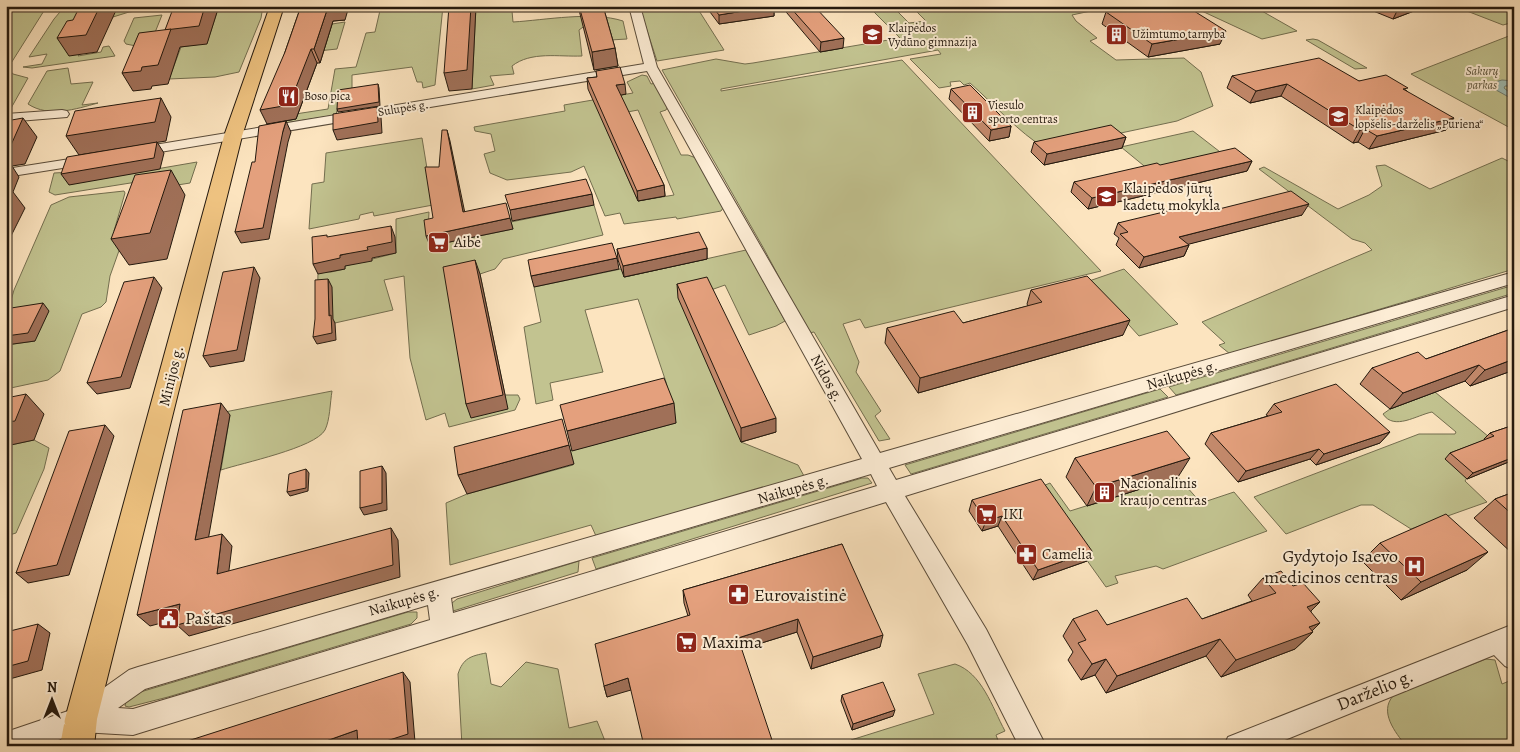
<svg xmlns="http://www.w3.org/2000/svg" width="1520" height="752" viewBox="0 0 1520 752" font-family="Alegreya,serif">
<rect width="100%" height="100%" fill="#fce4bf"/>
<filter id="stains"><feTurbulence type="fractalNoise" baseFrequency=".004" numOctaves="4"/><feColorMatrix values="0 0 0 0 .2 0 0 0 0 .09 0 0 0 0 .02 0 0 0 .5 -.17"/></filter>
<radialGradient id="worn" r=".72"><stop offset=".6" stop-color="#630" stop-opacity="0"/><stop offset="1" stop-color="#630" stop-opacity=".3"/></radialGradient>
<!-- green -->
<g fill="#c2c390" stroke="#736e4f" fill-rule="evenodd">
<path d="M 6,6 L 47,6 L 8,68 L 13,74 L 28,78 L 10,110 L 6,111 Z"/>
<path d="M 65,6 L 177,6 L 165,10 L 165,7 L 129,12 L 113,17 L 78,56 L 101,52 L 103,47 L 109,46 L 115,56 L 32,68 L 23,67 L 42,64 L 47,54 L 29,57 L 54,19 Z"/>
<path d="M 237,6 L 263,6 L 261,18 L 239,72 L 215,77 L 169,79 L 181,47 L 207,43 L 218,9 Z"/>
<path d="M 381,6 L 443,6 L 435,85 L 423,88 L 422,82 L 417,82 L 412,67 L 352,75 L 352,92 L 339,100 L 336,115 L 267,126 L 269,118 L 328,109 L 335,69 L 356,67 L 366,33 L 375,32 Z"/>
<path d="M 476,6 L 518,6 L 512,11 L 513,22 C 546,20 592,11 623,21 L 627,39 L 610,40 L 586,25 L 579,30 L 582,56 C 559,57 531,51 512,66 L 514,74 L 490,76 L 494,85 L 472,89 Z"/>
<path d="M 639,6 L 696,6 L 724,50 L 657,61 Z"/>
<path d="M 868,6 L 892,6 L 909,23 L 926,21 L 911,6 L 1114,6 L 1072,15 L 1076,21 L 1097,38 L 1090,41 L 1116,60 L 1184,58 L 1201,72 L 1213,106 L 1177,121 L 1046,149 C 1017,131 996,106 970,83 L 964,85 L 960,81 L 950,82 L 951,86 L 939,88 L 910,59 L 941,54 L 938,50 L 721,89 L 721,91 L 902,60 L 1101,271 L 865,328 L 860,319 L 843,324 L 859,362 L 856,372 L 881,411 L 875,416 L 890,439 L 879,441 L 814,332 L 809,333 L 764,249 L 662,70 L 716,59 L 745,64 L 753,63 L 900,38 Z"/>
<path d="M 1191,6 L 1253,6 L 1297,31 L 1262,39 Z"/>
<path d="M 1454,6 L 1495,6 L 1514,13 L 1514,22 L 1503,25 Z"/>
<path d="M 162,15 L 152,40 L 136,46 L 126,44 L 124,41 L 134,18 Z"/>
<path d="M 345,22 L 337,49 L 318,51 L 325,45 L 332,24 Z"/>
<path d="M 1514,34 L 1514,130 L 1411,74 Z"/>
<path d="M 1313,39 L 1318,40 L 1367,68 L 1355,69 L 1306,40 Z"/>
<path d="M 68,68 L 71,84 L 93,82 L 82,105 L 98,103 C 76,109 49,118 28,104 L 47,71 Z"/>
<path d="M 642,75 L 647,76 L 651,84 L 656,83 L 668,106 L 666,110 L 660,112 L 681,155 L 688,155 L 696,158 L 723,208 L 721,211 L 677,219 L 676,217 L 624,224 L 620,213 L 605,216 L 584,166 L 571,172 L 507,180 L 490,173 L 484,154 L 495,151 L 491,134 L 475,131 L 474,127 L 565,111 L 564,105 L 633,93 L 627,82 ZM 638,110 L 674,195 L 638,201 L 601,117 Z"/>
<path d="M 1193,131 L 1224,155 L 1149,170 L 1121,147 Z"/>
<path d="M 422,138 L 433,205 L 374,216 L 373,212 L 360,215 L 359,219 L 309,229 L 312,184 L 324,182 L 326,153 Z"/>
<path d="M 1502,158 L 1514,164 L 1514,269 L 1230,354 L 1219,345 L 1225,343 L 1202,322 L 1372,250 L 1365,243 L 1352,239 L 1259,169 L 1264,167 L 1338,209 L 1369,195 L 1382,186 L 1376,166 L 1385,165 L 1430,189 Z"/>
<path d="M 197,162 L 190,183 L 159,188 L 143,181 L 55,195 L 49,192 L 54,173 L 73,172 L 69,184 Z"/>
<path d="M 124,191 L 125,193 L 114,231 L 126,231 L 110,276 L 106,302 L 101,307 L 82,314 L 60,371 L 48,380 L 6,389 L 6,345 L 35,341 L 17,315 L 8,311 L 14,290 L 51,205 L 69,197 Z"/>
<path d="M 594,205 L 603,235 L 503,259 L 495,269 L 480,274 L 505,395 L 518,395 L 520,399 L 515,410 L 449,427 L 445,413 L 426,420 L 410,358 L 404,276 L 384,280 L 393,310 L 317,327 L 318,271 L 331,272 L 345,269 L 345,266 L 396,253 L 396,219 L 429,212 L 428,231 L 431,246 L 513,229 L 511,222 Z"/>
<path d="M 746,250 L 785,321 L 776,326 L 749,335 L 725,285 L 708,291 L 741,442 L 798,465 L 804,476 L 596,536 L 591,525 L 450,565 L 446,503 L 467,494 L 573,465 L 570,451 L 676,423 L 666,382 L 638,299 L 585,310 L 603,372 L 550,383 L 553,400 L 536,404 L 524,327 L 541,322 L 534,287 L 621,269 L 625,277 Z"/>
<path d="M 1124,269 L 1178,324 L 1139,336 L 1089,281 Z"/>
<path d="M 1514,285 L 1514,293 L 1176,395 L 1169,387 Z"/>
<path d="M 1160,389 L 1168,397 L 911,474 L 905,465 Z"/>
<path d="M 332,391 C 330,403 330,420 325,430 C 315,448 242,463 221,470 L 230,415 L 192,423 L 194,418 Z"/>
<path d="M 1435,392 L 1489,437 C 1472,442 1474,468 1465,481 L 1487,502 L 1411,529 L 1373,505 L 1361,505 L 1286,534 L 1254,497 L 1419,434 L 1455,434 L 1456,432 L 1432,412 C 1417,415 1394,431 1383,414 L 1390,409 Z"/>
<path d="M 34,440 L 49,448 L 44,469 L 16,533 L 6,536 L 6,446 Z"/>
<path d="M 1178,477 L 1201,503 L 1234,492 L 1267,531 L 1163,569 L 1156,566 L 1115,576 L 1118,583 L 1106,587 L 1036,489 L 1050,483 L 1070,511 Z"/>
<path d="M 862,478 L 868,478 L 872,483 L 596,569 L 592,558 Z"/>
<path d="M 579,561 L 578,572 L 450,612 L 447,607 L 457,599 Z"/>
<path d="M 408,612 L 417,612 L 417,618 L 411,624 L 168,697 L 129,707 L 125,706 L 126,701 L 137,693 Z"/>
<path d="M 486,653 L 491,684 L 501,687 L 526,662 L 558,669 L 569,728 L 597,721 L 607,746 L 462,746 L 458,674 C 463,658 471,656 486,653 Z"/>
<path d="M 1486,659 L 1495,660 L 1502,684 L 1514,679 L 1514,746 L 1406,746 C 1395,732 1379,712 1393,696 Z"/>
<path d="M 955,664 C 982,673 992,707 1005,731 L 996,735 L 1000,746 L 854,746 L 851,740 L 934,714 L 918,674 Z"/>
</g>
<!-- water -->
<path fill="#9fbeb5" stroke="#6e7c72" d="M 1502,80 L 1514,81 L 1514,86 L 1505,86 L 1504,88 L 1514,96 L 1514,100 L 1489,86 L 1488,84 Z"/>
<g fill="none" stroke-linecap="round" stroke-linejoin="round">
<defs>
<g id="minor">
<path d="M 629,6 L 640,6 L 657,67 L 880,453 L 1514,272 L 1514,283 L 889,468 L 896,480 L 1514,295 L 1514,307 L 905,496 L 986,629 L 1046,746 L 1019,746 L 968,645 L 886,502 L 133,735 L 81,732 L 41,746 L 6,746 L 6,732 L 74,709 L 129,670 L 138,667 L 862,459 L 647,71 L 136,156 L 131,155 L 129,152 L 131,149 L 136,148 L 644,64 ZM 871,474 L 877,486 L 453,613 L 451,598 ZM 428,605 L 430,620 L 133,709 L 118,708 L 145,689 Z"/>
<path d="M 62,110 L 67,111 L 69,114 L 67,117 L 6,122 L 6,114 Z"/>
<path d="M 89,156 L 94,157 L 96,160 L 94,163 L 6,177 L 6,169 Z"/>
<path d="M 1514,624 L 1514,670 L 1505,666 L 1494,655 L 1270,746 L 1224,746 L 1228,737 Z"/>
</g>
<path id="major" d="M 270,6 L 284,6 L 242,136 L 97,719 L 94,746 L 60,746 L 65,719 L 224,136 Z"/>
</defs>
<!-- minor casing -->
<use href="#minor" stroke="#5a4c3a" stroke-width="2"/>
<!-- major casing -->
<use href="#major" stroke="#24190e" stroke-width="2"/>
<!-- minor -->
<use href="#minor" fill="#fdedd5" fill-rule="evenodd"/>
<!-- major -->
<use href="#major" fill="#eec280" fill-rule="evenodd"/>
</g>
<!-- wall -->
<g fill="#c48a6c" stroke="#24190e">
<path d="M 301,6 L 345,20 L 333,21 L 320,63 L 317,63 L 296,119 L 267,124 L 285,52 Z"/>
<path d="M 578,6 L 603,6 L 615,48 L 618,66 L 594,70 Z"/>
<path d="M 709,6 L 774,6 L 774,16 L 719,24 L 710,12 Z"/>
<path d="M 781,6 L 814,6 L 843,48 L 820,52 Z"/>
<path d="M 1361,6 L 1427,6 L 1393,19 Z"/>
<path d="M 1106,12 L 1220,44 L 1148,57 L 1102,24 Z"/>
<path d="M 596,71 L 626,94 L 620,95 L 664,185 L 665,196 L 638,201 L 588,89 L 587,78 L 597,77 Z"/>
<path d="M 1232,76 L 1359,81 L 1406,90 L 1446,130 L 1369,149 L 1358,142 L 1353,143 L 1281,96 L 1250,103 L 1227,88 Z"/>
<path d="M 951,89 L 1011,126 L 1009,137 L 989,141 L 949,99 Z"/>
<path d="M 1126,137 L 1122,148 L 1044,165 L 1031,152 L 1034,142 Z"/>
<path d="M 1252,161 L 1247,171 L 1088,209 L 1071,192 L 1074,182 Z"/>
<path d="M 1215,210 L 1302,215 L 1188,244 L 1189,245 L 1184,256 L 1139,268 L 1116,245 L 1119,238 L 1114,234 L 1118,223 Z"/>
<path d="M 707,248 L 707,259 L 624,277 L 618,260 L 617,249 Z"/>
<path d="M 677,284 L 776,432 L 741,442 L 678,298 Z"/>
<path d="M 1031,290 L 1123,335 L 918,393 L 885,343 L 887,328 L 963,323 L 1028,306 L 1027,304 Z"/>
<path d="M 1514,328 L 1514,370 L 1470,386 L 1465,381 L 1390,409 L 1360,384 L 1372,368 L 1426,359 Z"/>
<path d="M 1274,404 L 1390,432 L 1380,443 L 1316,465 L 1310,459 L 1238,482 L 1205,444 L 1211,433 L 1268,416 L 1266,415 Z"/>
<path d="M 1514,409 L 1514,416 L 1510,413 Z"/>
<path d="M 1514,425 L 1514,464 L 1511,461 L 1467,479 L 1445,459 L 1450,453 L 1485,440 L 1484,439 L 1490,433 Z"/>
<path d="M 1075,458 L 1178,477 L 1087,506 L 1066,477 Z"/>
<path d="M 1514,492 L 1514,555 L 1474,518 L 1495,499 Z"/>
<path d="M 972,500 L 1092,551 L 1087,561 L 1033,580 L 998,526 L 982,531 L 969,511 Z"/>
<path d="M 1380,543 L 1467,570 L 1401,600 L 1362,561 Z"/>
<path d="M 842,544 L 880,647 L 811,669 L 797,632 L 742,649 L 607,697 L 604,686 L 688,616 L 684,603 L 683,590 Z"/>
<path d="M 1263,578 L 1311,611 L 1312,631 L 1313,632 L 1295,649 L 1221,677 L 1206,656 L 1106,693 L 1095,675 L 1081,680 L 1068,660 L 1073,652 L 1063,636 L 1073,619 L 1107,625 L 1202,619 L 1252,601 L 1248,595 Z"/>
<path d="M 842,695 L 893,716 L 852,730 L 841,701 Z"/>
</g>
<!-- shaded-wall -->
<g fill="#a07058" stroke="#24190e">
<path d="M 100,6 L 118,6 L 97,52 L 69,56 L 57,38 Z"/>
<path d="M 205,6 L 237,6 L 218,9 L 207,44 L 180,47 L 168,84 L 152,86 L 151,89 L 133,91 L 122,73 L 142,67 L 165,30 Z"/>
<path d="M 340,6 L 349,6 L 345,20 L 333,21 L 320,63 L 314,49 L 328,7 Z"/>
<path d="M 471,6 L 476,6 L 472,89 L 449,91 L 444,73 Z"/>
<path d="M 774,6 L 774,16 L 719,24 L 719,15 Z"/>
<path d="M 1401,6 L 1427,6 L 1393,19 L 1399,7 Z"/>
<path d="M 1226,31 L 1220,44 L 1148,57 L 1152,44 Z"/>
<path d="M 844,38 L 843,48 L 820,52 L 821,42 Z"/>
<path d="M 615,48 L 618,66 L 594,70 L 592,52 Z"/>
<path d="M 311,49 L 317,63 L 296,119 L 267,124 L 260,110 Z"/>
<path d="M 378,84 L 379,88 L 380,106 L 338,112 L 337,109 Z"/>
<path d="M 625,84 L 626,94 L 617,96 L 616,85 Z"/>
<path d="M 1287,84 L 1281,96 L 1250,103 L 1256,91 Z"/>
<path d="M 161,98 L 171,117 L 166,141 L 79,155 L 66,136 Z"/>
<path d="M 377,107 L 381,117 L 382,133 L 337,140 L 333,130 Z"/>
<path d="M 23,118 L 37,137 L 25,164 L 12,166 L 19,177 L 13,192 L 25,208 L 6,246 L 6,146 Z"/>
<path d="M 1454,118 L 1446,130 L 1369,149 L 1377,136 Z"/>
<path d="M 286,121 L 291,132 L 288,142 L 269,239 L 241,243 L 235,232 L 283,131 Z"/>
<path d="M 1011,126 L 1009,137 L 989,141 L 991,130 Z"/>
<path d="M 1365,129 L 1358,142 L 1353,143 L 1360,130 Z"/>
<path d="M 447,130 L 450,141 L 467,223 L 463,212 Z"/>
<path d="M 1126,137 L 1122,148 L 1044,165 L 1047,154 Z"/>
<path d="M 157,142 L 164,153 L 160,169 L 69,185 L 61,174 Z"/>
<path d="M 1252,161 L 1247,171 L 1088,209 L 1092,198 Z"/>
<path d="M 171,170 L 185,195 L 167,259 L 129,265 L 111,239 Z"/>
<path d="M 664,185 L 665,196 L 638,201 L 637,191 Z"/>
<path d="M 592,194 L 594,205 L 512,221 L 510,210 Z"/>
<path d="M 1309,204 L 1302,215 L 1174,248 L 1179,237 Z"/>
<path d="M 510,218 L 513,229 L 430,246 L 426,236 Z"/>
<path d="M 391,226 L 395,237 L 396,253 L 372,258 L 372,261 L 345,266 L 345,269 L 318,274 L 313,264 L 367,247 Z"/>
<path d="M 1189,245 L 1184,256 L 1139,268 L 1144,257 Z"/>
<path d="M 707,248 L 707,259 L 624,277 L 623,266 Z"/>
<path d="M 617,258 L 619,269 L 534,287 L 531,276 Z"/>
<path d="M 475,260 L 480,274 L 508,409 L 471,418 L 466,404 Z"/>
<path d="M 254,267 L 260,278 L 244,361 L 210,367 L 203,356 Z"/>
<path d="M 154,277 L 162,288 L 130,388 L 97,394 L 87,383 Z"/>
<path d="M 328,279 L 332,287 L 333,319 L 335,323 L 336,340 L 317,344 L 313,337 L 329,316 Z"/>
<path d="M 43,303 L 49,311 L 35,341 L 6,345 L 6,336 Z"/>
<path d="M 1130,320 L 1123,335 L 918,393 L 920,378 Z"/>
<path d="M 1514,359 L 1514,370 L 1470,386 L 1485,370 Z"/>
<path d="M 1479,365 L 1465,381 L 1390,409 L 1403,393 Z"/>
<path d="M 26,394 L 44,414 L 34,440 L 6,446 L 6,422 Z"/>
<path d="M 221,403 L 230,415 L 206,552 L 195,540 Z"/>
<path d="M 674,403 L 676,423 L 572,451 L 567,431 Z"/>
<path d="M 776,418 L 776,432 L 741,442 L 741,428 Z"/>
<path d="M 105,425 L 114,436 L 69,575 L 28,583 L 16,573 Z"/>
<path d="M 1390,432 L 1380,443 L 1316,465 L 1324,454 Z"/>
<path d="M 569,445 L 574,464 L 467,494 L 458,475 Z"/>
<path d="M 1319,449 L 1310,459 L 1238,482 L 1246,471 Z"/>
<path d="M 1514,457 L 1514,458 L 1511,461 L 1467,479 L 1473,473 Z"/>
<path d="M 1190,458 L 1178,477 L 1087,506 L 1096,487 Z"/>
<path d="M 382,466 L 386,473 L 387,510 L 364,515 L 360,508 Z"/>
<path d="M 306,469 L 309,473 L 308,491 L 290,496 L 287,492 Z"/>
<path d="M 1002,516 L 998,526 L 982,531 L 986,521 Z"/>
<path d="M 391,528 L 398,540 L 400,577 L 189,636 L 177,625 Z"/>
<path d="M 222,534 L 232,546 L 227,586 L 217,574 Z"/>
<path d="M 1092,551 L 1087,561 L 1033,580 L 1038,570 Z"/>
<path d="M 1488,552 L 1467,570 L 1401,600 L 1421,582 Z"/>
<path d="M 1320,602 L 1302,620 L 1307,607 Z"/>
<path d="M 180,604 L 192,615 L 150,626 L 137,615 Z"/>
<path d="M 798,619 L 797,632 L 739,650 L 738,638 Z"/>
<path d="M 1320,623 L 1310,633 L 1313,632 L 1295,649 L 1221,677 L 1236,660 L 1309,627 Z"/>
<path d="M 38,624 L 50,633 L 42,670 L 6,680 L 6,667 Z"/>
<path d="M 883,635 L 880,647 L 811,669 L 813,657 Z"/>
<path d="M 1220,639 L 1206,656 L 1106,693 L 1117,676 Z"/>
<path d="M 1106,659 L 1095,675 L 1081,680 L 1092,664 Z"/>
<path d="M 403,672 L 410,682 L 415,742 L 404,746 L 371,746 Z"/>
<path d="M 628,678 L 631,690 L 607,697 L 604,686 Z"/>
<path d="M 895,710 L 893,716 L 852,730 L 853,724 Z"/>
<path d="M 357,730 L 365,739 L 344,746 L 312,746 Z"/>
</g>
<!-- building -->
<g fill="#e4a07d" stroke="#24190e">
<path d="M 80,6 L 100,6 L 86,35 L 57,38 L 67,21 L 73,20 Z"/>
<path d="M 174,6 L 205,6 L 199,26 L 165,30 Z"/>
<path d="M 301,6 L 340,6 L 328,7 L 314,49 L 311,49 L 289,105 L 260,110 L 285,52 Z"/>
<path d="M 449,6 L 471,6 L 467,70 L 444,73 Z"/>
<path d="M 579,6 L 603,6 L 615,48 L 592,52 Z"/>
<path d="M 712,6 L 773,6 L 719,15 Z"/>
<path d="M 789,6 L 814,6 L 844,38 L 821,42 Z"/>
<path d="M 1138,6 L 1186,6 L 1226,31 L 1152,44 L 1106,12 Z"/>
<path d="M 171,29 L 158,65 L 142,67 L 141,71 L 122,73 L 139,33 Z"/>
<path d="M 1319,58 L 1359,81 L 1386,75 L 1408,88 L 1403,89 L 1454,118 L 1377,136 L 1365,129 L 1360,130 L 1287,84 L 1256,91 L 1232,76 Z"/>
<path d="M 620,67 L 625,84 L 616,85 L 664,185 L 637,191 L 587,78 L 597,77 L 596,71 Z"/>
<path d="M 378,84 L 379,102 L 337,109 L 338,90 Z"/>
<path d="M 970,85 L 1011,126 L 991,130 L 951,89 Z"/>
<path d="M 161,98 L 155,122 L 66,136 L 75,111 Z"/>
<path d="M 377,107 L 378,122 L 333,130 L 333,114 Z"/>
<path d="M 23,118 L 11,145 L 6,146 L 6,121 Z"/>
<path d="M 286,121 L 283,131 L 263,228 L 235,232 L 252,162 L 255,162 L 259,126 Z"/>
<path d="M 1111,125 L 1126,137 L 1047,154 L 1034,142 Z"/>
<path d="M 442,130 L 447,130 L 463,212 L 506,203 L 510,218 L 426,236 L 424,220 L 433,218 L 425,167 L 439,167 Z"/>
<path d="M 157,142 L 154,158 L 61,174 L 67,157 Z"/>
<path d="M 1235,148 L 1252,161 L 1092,198 L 1074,182 L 1157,163 L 1160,165 Z"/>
<path d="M 171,170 L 150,233 L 111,239 L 135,175 Z"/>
<path d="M 586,179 L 592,194 L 510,210 L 505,195 Z"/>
<path d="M 10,188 L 6,196 L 6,189 Z"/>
<path d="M 1291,191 L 1309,204 L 1179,237 L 1189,245 L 1144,257 L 1120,234 L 1128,232 L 1118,223 L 1205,202 L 1215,210 Z"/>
<path d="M 391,226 L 392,242 L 367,247 L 368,250 L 340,255 L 340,258 L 313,264 L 312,237 L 327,235 L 327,237 Z"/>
<path d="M 699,232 L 707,248 L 623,266 L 617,249 Z"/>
<path d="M 612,243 L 617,258 L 531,276 L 528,260 Z"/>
<path d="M 475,260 L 503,395 L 466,404 L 443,267 Z"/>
<path d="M 254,267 L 237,350 L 203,356 L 223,272 Z"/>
<path d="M 1087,276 L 1130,320 L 920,378 L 887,328 L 954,311 L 963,323 L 1042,302 L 1031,290 Z"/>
<path d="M 154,277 L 121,377 L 87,383 L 124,282 Z"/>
<path d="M 707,277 L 776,418 L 741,428 L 677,284 Z"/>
<path d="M 328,279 L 329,316 L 331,315 L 332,333 L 313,337 L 315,319 L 315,280 Z"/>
<path d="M 43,303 L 28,333 L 6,336 L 6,316 L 11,308 Z"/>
<path d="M 1514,328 L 1514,359 L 1485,370 L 1479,365 L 1403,393 L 1372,368 L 1418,352 L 1426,359 Z"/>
<path d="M 664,378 L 674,403 L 567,431 L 560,405 Z"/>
<path d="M 1336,384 L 1390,432 L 1324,454 L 1319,449 L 1246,471 L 1211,433 L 1282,412 L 1274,404 Z"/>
<path d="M 26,394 L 15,421 L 6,422 L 6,398 Z"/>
<path d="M 221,403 L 195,540 L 222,534 L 217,574 L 391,528 L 393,565 L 177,625 L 180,604 L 137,615 L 183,410 Z"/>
<path d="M 562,419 L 569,445 L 458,475 L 454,447 Z"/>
<path d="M 105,425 L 57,565 L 16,573 L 69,431 Z"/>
<path d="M 1514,425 L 1514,457 L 1473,473 L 1450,453 L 1494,436 L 1490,433 Z"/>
<path d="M 1167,431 L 1190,458 L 1096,487 L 1075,458 Z"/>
<path d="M 382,466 L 382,503 L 360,508 L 360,471 Z"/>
<path d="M 306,469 L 306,488 L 287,492 L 289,474 Z"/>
<path d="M 1041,479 L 1092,551 L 1038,570 L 1002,516 L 986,521 L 972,500 Z"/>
<path d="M 1514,492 L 1514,516 L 1495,499 Z"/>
<path d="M 1446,514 L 1488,552 L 1421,582 L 1380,543 Z"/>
<path d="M 842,544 L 883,635 L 813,657 L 798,619 L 738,638 L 774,746 L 644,746 L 628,678 L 604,686 L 595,644 L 690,615 L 683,590 Z"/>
<path d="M 1281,571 L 1293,586 L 1303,583 L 1320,602 L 1307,607 L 1320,623 L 1309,627 L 1313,632 L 1236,660 L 1220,639 L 1117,676 L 1106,659 L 1092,664 L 1078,643 L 1086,640 L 1073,619 L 1097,610 L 1107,625 L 1187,598 L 1202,619 L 1276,593 L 1263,578 Z"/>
<path d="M 38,624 L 28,661 L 6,667 L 6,632 Z"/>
<path d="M 403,672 L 408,734 L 371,746 L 358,746 L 357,730 L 312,746 L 172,746 Z"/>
<path d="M 883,682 L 895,710 L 853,724 L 842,695 Z"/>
</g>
<!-- icons -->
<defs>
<symbol id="building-square" viewBox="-11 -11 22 22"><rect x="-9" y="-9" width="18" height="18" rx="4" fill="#8f2418" stroke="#fdedd5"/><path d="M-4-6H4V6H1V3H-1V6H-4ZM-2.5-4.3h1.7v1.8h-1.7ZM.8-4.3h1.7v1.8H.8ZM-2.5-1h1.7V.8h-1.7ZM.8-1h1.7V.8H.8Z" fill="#fff"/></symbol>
<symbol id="school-square" viewBox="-11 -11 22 22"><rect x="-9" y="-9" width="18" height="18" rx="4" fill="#8f2418" stroke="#fdedd5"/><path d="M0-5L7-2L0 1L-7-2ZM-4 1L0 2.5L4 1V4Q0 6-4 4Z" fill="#fff"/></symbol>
<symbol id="restaurant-square" viewBox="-11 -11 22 22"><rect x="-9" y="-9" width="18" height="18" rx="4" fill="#8f2418" stroke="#fdedd5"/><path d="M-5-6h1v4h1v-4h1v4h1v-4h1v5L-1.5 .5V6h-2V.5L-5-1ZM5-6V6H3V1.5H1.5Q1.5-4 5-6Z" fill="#fff"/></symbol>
<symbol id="supermarket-square" viewBox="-11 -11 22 22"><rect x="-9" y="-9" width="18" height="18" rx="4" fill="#8f2418" stroke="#fdedd5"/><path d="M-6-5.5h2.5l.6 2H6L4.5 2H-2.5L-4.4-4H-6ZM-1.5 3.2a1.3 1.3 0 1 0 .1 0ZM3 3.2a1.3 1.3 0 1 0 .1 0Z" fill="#fff"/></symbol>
<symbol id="pharmacy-square" viewBox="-11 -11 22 22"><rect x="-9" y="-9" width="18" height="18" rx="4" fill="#8f2418" stroke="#fdedd5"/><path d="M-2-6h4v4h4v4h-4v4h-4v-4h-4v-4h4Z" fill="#fff"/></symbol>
<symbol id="hospital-square" viewBox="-11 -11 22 22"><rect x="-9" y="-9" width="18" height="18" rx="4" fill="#8f2418" stroke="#fdedd5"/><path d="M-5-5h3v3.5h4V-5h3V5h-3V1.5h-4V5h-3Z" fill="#fff"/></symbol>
<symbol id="civic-square" viewBox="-11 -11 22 22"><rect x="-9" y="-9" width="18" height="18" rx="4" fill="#8f2418" stroke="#fdedd5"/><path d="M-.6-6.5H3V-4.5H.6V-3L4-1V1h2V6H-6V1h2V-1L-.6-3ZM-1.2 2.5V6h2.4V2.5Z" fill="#fff"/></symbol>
</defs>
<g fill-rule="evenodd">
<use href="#building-square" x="1104" y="22" width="25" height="25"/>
<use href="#school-square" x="860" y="22" width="25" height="25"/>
<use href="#restaurant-square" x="276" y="84" width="25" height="25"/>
<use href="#building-square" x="960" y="100" width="25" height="25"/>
<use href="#school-square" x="1326" y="104" width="25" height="25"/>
<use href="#school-square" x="1094" y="184" width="25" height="25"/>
<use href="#supermarket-square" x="426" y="230" width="25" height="25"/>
<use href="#building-square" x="1092" y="480" width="25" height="25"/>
<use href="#supermarket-square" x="974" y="502" width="25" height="25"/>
<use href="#pharmacy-square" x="1014" y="542" width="25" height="25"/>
<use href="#hospital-square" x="1402" y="554" width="25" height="25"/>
<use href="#pharmacy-square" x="726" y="582" width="25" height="25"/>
<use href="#civic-square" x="156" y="606" width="25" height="25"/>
<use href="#supermarket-square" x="674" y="630" width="25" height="25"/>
</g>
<g text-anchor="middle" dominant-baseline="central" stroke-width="4" stroke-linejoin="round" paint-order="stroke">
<!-- far-poi labels -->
<g font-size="12" fill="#24190e" stroke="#fdedd5" text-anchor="start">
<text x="888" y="28">Klaipėdos<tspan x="888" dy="14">Vydūno gimnazija</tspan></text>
<text x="1132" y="34">Užimtumo tarnyba</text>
<text x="304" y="96">Boso pica</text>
<text x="988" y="105">Viesulo<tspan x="988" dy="14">sporto centras</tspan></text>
<text x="1355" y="110">Klaipėdos<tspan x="1355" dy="14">lopšelis-darželis „Puriena“</tspan></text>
</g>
<!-- far-park labels -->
<g font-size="12" font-style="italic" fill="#5b543c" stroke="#fdedd5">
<text x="1482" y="71">Sakurų<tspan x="1482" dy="14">parkas</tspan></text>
</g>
<!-- far-street labels -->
<g font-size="12" fill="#24190e" stroke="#fdedd5">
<text transform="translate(403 108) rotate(-9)">Sulupės g.</text>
</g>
<!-- poi labels -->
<g font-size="15" fill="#24190e" stroke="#fdedd5" text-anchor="start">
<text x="1123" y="188">Klaipėdos jūrų<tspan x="1123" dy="17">kadetų mokykla</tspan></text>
<text x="454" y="242">Aibė</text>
<text x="1120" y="483">Nacionalinis<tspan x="1120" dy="17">kraujo centras</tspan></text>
<text x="1003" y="514">IKI</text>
<text x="1042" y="554">Camelia</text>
</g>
<!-- street labels -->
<g font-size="15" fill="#24190e" stroke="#fdedd5">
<text transform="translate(1182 375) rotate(-16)">Naikupės g.</text>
<text transform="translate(171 376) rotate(-76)">Minijos g.</text>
<text transform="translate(827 378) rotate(61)">Nidos g.</text>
<text transform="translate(793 489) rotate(-16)">Naikupės g.</text>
<text transform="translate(404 601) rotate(-16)">Naikupės g.</text>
</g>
<!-- near-poi labels -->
<g font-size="18" fill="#24190e" stroke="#fdedd5" text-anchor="start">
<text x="1398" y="556" text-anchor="end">Gydytojo Isaevo<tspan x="1398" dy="21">medicinos centras</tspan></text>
<text x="754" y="595">Eurovaistinė</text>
<text x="185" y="618">Paštas</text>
<text x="702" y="642">Maxima</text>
</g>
<!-- near-street labels -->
<g font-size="18" fill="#24190e" stroke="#fdedd5">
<text transform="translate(1375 690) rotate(-22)">Darželio g.</text>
</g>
</g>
<!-- margin -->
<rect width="1520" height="752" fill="none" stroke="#fce4bf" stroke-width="25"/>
<rect x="8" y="8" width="1505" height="737" fill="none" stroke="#24190e" stroke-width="2.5"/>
<rect x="12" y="12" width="1495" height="727" fill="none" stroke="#24190e"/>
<!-- north arrow -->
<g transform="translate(52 700)" stroke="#fdedd5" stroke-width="4" paint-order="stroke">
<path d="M0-4L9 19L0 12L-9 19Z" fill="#24190e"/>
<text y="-8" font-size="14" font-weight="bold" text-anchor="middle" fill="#24190e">N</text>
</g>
<rect width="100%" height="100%" filter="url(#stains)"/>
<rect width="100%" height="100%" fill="url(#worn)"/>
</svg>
